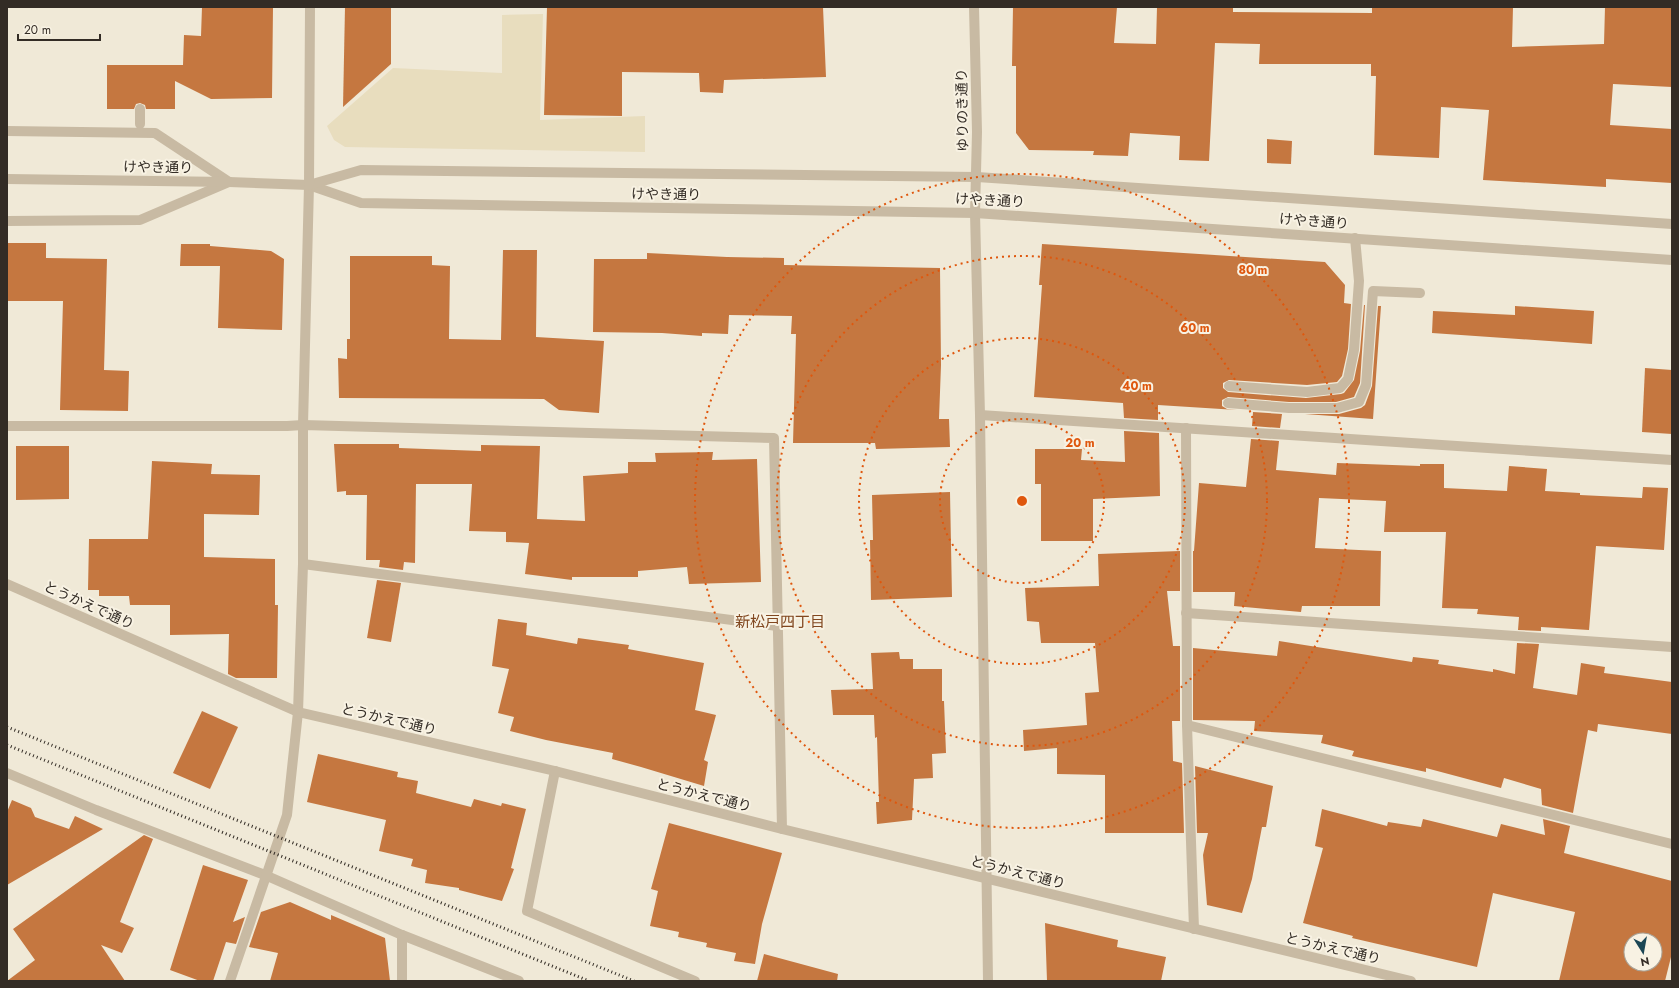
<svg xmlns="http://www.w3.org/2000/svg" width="1679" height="988" viewBox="0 0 1679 988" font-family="Jost,'Noto Sans JP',sans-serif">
<rect width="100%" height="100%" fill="#f0e9d7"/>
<!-- plaza -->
<path fill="#e8ddbe" d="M 543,14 L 540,120 L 645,116 L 645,152 L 345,147 L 334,140 L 327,126 L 393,68 L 502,73 L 502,15 Z"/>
<!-- building -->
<g fill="#c57740" fill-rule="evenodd">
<path d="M 202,7 L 273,7 L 272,98 L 211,99 L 175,81 L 175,109 L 146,109 L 145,105 L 140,103 L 136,104 L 134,109 L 107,109 L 107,65 L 183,65 L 184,35 L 201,36 Z"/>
<path d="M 345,7 L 391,7 L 391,64 L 343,107 Z"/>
<path d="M 547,7 L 823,7 L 826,77 L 724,80 L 723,93 L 700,92 L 699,73 L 622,72 L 622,116 L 544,115 Z"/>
<path d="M 1013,7 L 1117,7 L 1114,43 L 1156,44 L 1157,7 L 1233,7 L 1233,12 L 1372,13 L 1372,7 L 1513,7 L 1512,47 L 1604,44 L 1605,7 L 1672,7 L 1672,87 L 1613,84 L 1610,125 L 1672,129 L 1672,183 L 1606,179 L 1606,187 L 1483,180 L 1489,110 L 1441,107 L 1439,158 L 1374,155 L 1376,76 L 1371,76 L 1371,64 L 1259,64 L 1260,44 L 1215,43 L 1209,161 L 1179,160 L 1180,136 L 1130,133 L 1128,156 L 1093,155 L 1094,151 L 1029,150 L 1016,133 L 1016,66 L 1012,66 Z"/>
<path d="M 1267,139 L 1292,141 L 1291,164 L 1267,163 Z"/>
<path d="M 7,243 L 46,243 L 46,258 L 107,259 L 104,370 L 129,371 L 128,411 L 60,410 L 63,301 L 7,301 Z"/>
<path d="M 181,244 L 210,244 L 210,246 L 271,251 L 284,259 L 282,330 L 218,328 L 220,266 L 180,266 Z"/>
<path d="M 1042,244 L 1325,262 L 1345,285 L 1344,303 L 1351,304 L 1348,349 L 1342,376 L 1337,382 L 1307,385 L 1229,380 L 1223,383 L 1223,388 L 1228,392 L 1306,398 L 1341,394 L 1344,393 L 1354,380 L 1360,351 L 1364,305 L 1365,305 L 1360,383 L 1354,397 L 1336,402 L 1289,402 L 1228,397 L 1222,400 L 1222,406 L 1227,409 L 1237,410 L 1158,405 L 1158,420 L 1124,418 L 1123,403 L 1034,397 L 1042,285 L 1039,285 Z"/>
<path d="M 503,250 L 537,250 L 536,337 L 604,341 L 599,413 L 559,410 L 544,399 L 339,398 L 338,358 L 347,359 L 347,339 L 350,339 L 350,256 L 432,256 L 432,265 L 450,266 L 449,339 L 501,340 Z"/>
<path d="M 647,253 L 727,257 L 784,258 L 784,265 L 940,268 L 941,365 L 939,419 L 949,419 L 950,447 L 876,449 L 875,443 L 793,443 L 796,334 L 791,334 L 792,316 L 729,315 L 728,334 L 702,333 L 702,336 L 662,333 L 593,332 L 594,259 L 647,259 Z"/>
<path d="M 1378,306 L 1381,306 L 1373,419 L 1305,414 L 1339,414 L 1361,408 L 1365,405 L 1372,386 Z"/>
<path d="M 1515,306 L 1594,311 L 1592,344 L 1432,333 L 1433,311 L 1515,315 Z"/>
<path d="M 1645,368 L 1672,370 L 1672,434 L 1642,432 Z"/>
<path d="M 1253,412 L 1282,414 L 1280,428 L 1252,426 Z"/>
<path d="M 1124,431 L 1159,433 L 1160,496 L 1093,499 L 1093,541 L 1041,541 L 1041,484 L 1035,484 L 1035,449 L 1082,449 L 1081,460 L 1125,462 Z"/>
<path d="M 1251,439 L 1279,441 L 1276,470 L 1336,475 L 1337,463 L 1420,466 L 1420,464 L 1444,464 L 1444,488 L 1507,491 L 1509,466 L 1547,469 L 1545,491 L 1580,493 L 1580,495 L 1642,498 L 1643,487 L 1668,488 L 1664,550 L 1596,546 L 1589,630 L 1541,627 L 1541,631 L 1518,630 L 1519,617 L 1477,614 L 1478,609 L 1442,608 L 1446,532 L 1384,532 L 1386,501 L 1319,498 L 1315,548 L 1381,551 L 1380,606 L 1302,606 L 1301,612 L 1234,606 L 1235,592 L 1193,592 L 1193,551 L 1194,551 L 1199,483 L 1246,487 Z"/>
<path d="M 334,444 L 399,444 L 399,448 L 481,451 L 481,445 L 540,446 L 537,519 L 585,521 L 583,476 L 628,473 L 628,462 L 656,462 L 655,453 L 713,452 L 712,460 L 757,459 L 761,582 L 689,584 L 687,567 L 638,571 L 638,577 L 572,577 L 572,580 L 525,574 L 529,543 L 506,542 L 506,532 L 469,531 L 472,484 L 416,484 L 415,563 L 404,562 L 403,570 L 379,567 L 380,560 L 366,560 L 367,495 L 346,495 L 346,491 L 337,492 Z"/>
<path d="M 16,446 L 69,446 L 69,499 L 16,500 Z"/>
<path d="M 152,461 L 212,464 L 211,474 L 260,475 L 259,515 L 204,514 L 204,557 L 275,559 L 275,605 L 278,605 L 277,678 L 236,678 L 228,674 L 229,634 L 170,635 L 170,605 L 130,605 L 129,596 L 99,596 L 99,590 L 88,590 L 89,539 L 148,539 Z"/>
<path d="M 950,492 L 952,597 L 871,600 L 870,540 L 873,540 L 872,495 Z"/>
<path d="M 1180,551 L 1180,591 L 1167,591 L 1173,646 L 1180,646 L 1180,721 L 1172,721 L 1173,761 L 1182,763 L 1184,833 L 1105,833 L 1105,775 L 1057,774 L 1057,748 L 1024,751 L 1023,730 L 1087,725 L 1085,693 L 1099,692 L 1095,643 L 1041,643 L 1039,622 L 1027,621 L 1025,588 L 1099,586 L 1098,554 Z"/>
<path d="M 377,580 L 401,583 L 391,642 L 367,638 Z"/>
<path d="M 498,619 L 527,623 L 526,635 L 577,644 L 578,638 L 629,645 L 628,649 L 704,663 L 695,710 L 716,715 L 704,760 L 708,762 L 704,786 L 641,767 L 612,759 L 613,753 L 546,740 L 510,731 L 514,717 L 498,713 L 509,669 L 492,666 Z"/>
<path d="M 1279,641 L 1412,662 L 1413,657 L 1439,660 L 1438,664 L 1493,672 L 1493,669 L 1515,674 L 1517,643 L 1539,644 L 1533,688 L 1577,695 L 1581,663 L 1605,667 L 1604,673 L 1672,682 L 1672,734 L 1598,724 L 1597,732 L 1588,730 L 1573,813 L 1542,805 L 1541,789 L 1504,778 L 1501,788 L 1426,768 L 1426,772 L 1352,756 L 1354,751 L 1321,743 L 1323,735 L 1254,731 L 1255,721 L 1193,720 L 1193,648 L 1277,656 Z"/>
<path d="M 899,652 L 900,659 L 913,659 L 913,669 L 942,669 L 942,701 L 944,701 L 946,753 L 932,754 L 933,778 L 914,779 L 912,820 L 877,824 L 876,802 L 879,802 L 877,737 L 875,738 L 874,715 L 833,715 L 831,690 L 873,689 L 871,653 Z"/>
<path d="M 202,711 L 238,727 L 210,789 L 173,773 Z"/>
<path d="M 318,754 L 398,772 L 397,777 L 418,781 L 416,793 L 471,807 L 474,799 L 501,806 L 502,803 L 526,809 L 511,868 L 514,869 L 502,901 L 459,890 L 459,888 L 425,883 L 427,870 L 411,866 L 413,859 L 379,851 L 386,820 L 307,802 Z"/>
<path d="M 1195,766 L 1273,786 L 1266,827 L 1262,827 L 1252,879 L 1242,913 L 1207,905 L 1203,855 L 1208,833 L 1197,833 Z"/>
<path d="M 12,800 L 31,808 L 35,817 L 69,829 L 75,816 L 103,829 L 7,885 L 7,812 Z"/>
<path d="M 1322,809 L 1387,826 L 1388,822 L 1421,827 L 1423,819 L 1497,837 L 1501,824 L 1545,835 L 1543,819 L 1570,826 L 1564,853 L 1672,881 L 1672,953 L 1665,981 L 1559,981 L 1575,912 L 1493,893 L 1477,967 L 1352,938 L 1353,936 L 1303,923 L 1323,848 L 1315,846 ZM 1631,940 L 1655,940 L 1655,964 L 1631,964 Z"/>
<path d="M 669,823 L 782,853 L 762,924 L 755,964 L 734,961 L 736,953 L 706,947 L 707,943 L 678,937 L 679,932 L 650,926 L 658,891 L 651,889 Z"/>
<path d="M 144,835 L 153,839 L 120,922 L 134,928 L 122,953 L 101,945 L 125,981 L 7,981 L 35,960 L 13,929 Z"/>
<path d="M 203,865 L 248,880 L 233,922 L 245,917 L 236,944 L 226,942 L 213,981 L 200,981 L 170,970 Z"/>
<path d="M 290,902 L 331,920 L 331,915 L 385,938 L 390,981 L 270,981 L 278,953 L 249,947 L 261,912 Z"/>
<path d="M 1045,923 L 1118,940 L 1117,947 L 1166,957 L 1161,981 L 1047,981 Z"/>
<path d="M 764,954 L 838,974 L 837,981 L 757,981 Z"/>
</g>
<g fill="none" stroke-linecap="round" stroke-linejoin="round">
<!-- service -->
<g stroke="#c8baa3" stroke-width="10">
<path d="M 1229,386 L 1307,392 L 1340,388 L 1348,379 L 1354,350 L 1359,281 L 1355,238"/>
<path d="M 1228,403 L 1289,408 L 1337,408 L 1359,402 L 1366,385 L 1373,291 L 1420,293"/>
</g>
<!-- pedestrian -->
<path stroke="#c8baa3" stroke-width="10" d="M 140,124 L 140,109"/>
<!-- minor -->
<g stroke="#c8baa3" stroke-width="10">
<path d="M 7,131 L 155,133 L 229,182"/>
<path d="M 7,221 L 140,220 L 229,182"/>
<path d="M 980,415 L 1672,460"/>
<path d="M 7,426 L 287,426 L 303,425 L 774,438 L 782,829"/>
<path d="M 1186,428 L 1187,725 L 1194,929"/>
<path d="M 303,564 L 777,626"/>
<path d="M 1186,613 L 1672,647"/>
<path d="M 1187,725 L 1672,844"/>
<path d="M 555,771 L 527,911 L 695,981"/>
<path d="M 7,773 L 96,810 L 265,875 L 402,935 L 519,981"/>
<path d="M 402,935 L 402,981"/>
<path d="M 230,981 L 287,815 L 298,712 L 303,564 L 303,425 L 309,185"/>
</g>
<!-- tertiary -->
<g stroke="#c8baa3" stroke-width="10">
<path d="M 974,7 L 977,132 L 975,213 L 980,415 L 988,981"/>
<path d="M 7,179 L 229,182 L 309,185 L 361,203 L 975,213 L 1672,260"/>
<path d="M 309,185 L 361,170 L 977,177 L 1672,224"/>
<path d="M 309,185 L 310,7"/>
<path d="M 7,584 L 298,712 L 555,771 L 782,829 L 1411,981"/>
</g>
<!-- rail -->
<g stroke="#332c25" stroke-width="3" stroke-dasharray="1 3" stroke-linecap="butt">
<path d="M 7,727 L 634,981"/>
<path d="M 7,745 L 589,981"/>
</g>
</g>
<!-- distance rings -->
<g fill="none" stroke="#df570d" stroke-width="2" stroke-dasharray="2 4">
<circle cx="1022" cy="501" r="82"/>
<circle cx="1022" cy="501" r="163"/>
<circle cx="1022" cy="501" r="245"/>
<circle cx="1022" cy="501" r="327"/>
</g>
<g text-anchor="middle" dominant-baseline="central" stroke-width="4" stroke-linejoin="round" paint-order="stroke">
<!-- street labels -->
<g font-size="14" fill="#332c25" stroke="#f8f2e3">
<text transform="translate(962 110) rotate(-91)">ゆりのき通り</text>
<text transform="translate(158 167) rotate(1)">けやき通り</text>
<text transform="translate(666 194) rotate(1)">けやき通り</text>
<text transform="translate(990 200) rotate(3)">けやき通り</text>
<text transform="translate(1314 221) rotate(4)">けやき通り</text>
<text transform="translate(89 605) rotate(24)">とうかえで通り</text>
<text transform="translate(389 719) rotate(13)">とうかえで通り</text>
<text transform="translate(704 795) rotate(14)">とうかえで通り</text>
<text transform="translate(1018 872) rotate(14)">とうかえで通り</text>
<text transform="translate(1333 948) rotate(13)">とうかえで通り</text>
</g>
<!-- neighbourhood labels -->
<g font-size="15" fill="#81471f" stroke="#f8f2e3">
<text x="780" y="622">新松戸四丁目</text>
</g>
</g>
<circle cx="1022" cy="501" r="6" fill="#df570d" stroke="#f8f2e3" stroke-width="2"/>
<g font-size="12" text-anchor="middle" font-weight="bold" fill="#df570d" stroke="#f8f2e3" stroke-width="4" stroke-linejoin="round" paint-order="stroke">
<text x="1253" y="274">80 m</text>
<text x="1195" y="332">60 m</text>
<text x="1137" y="390">40 m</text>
<text x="1080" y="447">20 m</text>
</g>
<!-- border -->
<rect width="1679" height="988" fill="none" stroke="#332c25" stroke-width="16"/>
<!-- north arrow -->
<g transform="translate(1643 952) rotate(169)"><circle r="19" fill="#f8f2e3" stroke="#a9a397"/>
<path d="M0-3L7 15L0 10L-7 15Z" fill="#1b4654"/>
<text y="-6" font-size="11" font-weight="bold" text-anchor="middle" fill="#332c25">N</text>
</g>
<!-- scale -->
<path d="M18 34v6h82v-6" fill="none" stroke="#332c25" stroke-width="2"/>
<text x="24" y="34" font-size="12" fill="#332c25" stroke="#f8f2e3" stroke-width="3" paint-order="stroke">20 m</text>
</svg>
